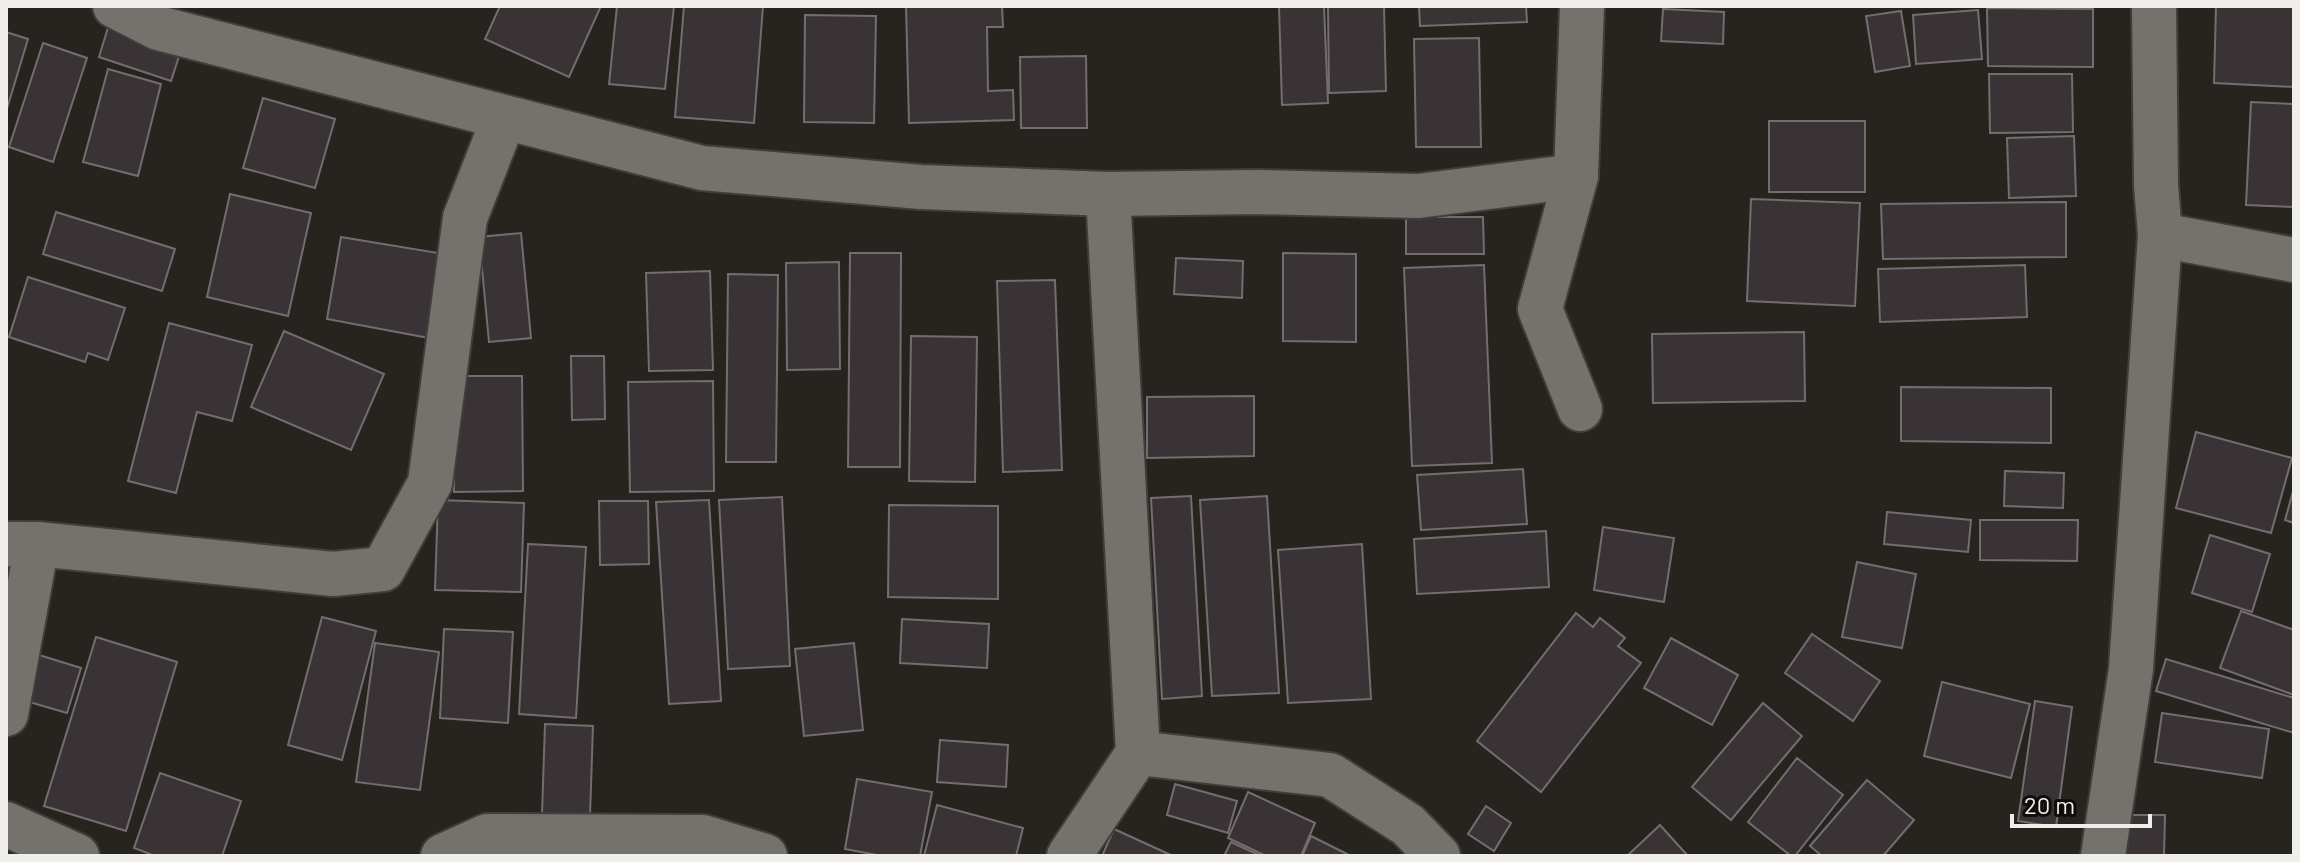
<svg xmlns="http://www.w3.org/2000/svg" width="2300" height="862" viewBox="0 0 2300 862" font-family="Barlow,sans-serif">
<rect width="100%" height="100%" fill="#26241f"/>
<!-- building -->
<g fill="#3a3335" stroke="#746d6f" stroke-width="2">
<path d="M 500,6 L 601,6 L 569,77 L 485,39 Z"/>
<path d="M 617,6 L 674,6 L 665,89 L 609,84 Z"/>
<path d="M 684,6 L 763,6 L 754,123 L 675,117 Z"/>
<path d="M 906,6 L 1002,6 L 1003,27 L 987,27 L 988,91 L 1013,90 L 1014,120 L 909,123 Z"/>
<rect x="1151" y="6" width="114" height="1"/>
<path d="M 1279,6 L 1324,6 L 1328,103 L 1282,105 Z"/>
<path d="M 1328,6 L 1384,6 L 1386,91 L 1329,93 Z"/>
<path d="M 1419,6 L 1526,6 L 1527,22 L 1420,26 Z"/>
<path d="M 2216,6 L 2294,6 L 2294,87 L 2214,83 Z"/>
<path d="M 1987,8 L 2093,9 L 2093,67 L 1988,66 Z"/>
<path d="M 1663,9 L 1724,12 L 1723,44 L 1661,41 Z"/>
<path d="M 1978,10 L 1982,59 L 1916,64 L 1913,15 Z"/>
<path d="M 1901,11 L 1910,66 L 1875,72 L 1866,16 Z"/>
<path d="M 805,15 L 876,16 L 874,123 L 804,122 Z"/>
<path d="M 110,21 L 183,44 L 171,81 L 99,57 Z"/>
<path d="M 6,32 L 28,39 L 6,112 Z"/>
<path d="M 1479,38 L 1481,147 L 1416,147 L 1414,39 Z"/>
<path d="M 43,43 L 87,58 L 53,162 L 9,147 Z"/>
<path d="M 1086,56 L 1087,128 L 1021,128 L 1020,57 Z"/>
<path d="M 108,69 L 161,84 L 138,176 L 83,162 Z"/>
<path d="M 1989,74 L 2072,74 L 2073,132 L 1990,133 Z"/>
<path d="M 263,98 L 335,119 L 315,188 L 243,168 Z"/>
<path d="M 2251,102 L 2294,104 L 2294,207 L 2246,205 Z"/>
<rect x="1769" y="121" width="96" height="71"/>
<path d="M 2074,136 L 2076,196 L 2009,198 L 2007,138 Z"/>
<path d="M 230,194 L 311,213 L 288,316 L 207,297 Z"/>
<path d="M 1751,199 L 1860,203 L 1855,306 L 1747,301 Z"/>
<path d="M 2066,202 L 2066,257 L 1883,259 L 1881,204 Z"/>
<path d="M 56,212 L 175,249 L 162,291 L 43,254 Z"/>
<path d="M 1406,217 L 1483,217 L 1484,254 L 1406,254 Z"/>
<path d="M 521,233 L 531,338 L 489,342 L 479,237 Z"/>
<path d="M 341,237 L 444,254 L 429,338 L 327,319 Z"/>
<path d="M 850,253 L 901,253 L 900,467 L 848,467 Z"/>
<path d="M 1283,253 L 1356,254 L 1356,342 L 1283,341 Z"/>
<path d="M 1176,258 L 1243,261 L 1242,298 L 1174,294 Z"/>
<path d="M 839,262 L 840,369 L 787,370 L 786,263 Z"/>
<path d="M 1484,265 L 1492,463 L 1412,466 L 1404,268 Z"/>
<path d="M 2025,265 L 2027,317 L 1880,322 L 1878,269 Z"/>
<path d="M 710,271 L 713,370 L 649,371 L 646,273 Z"/>
<path d="M 728,274 L 778,275 L 776,462 L 726,462 Z"/>
<path d="M 28,277 L 125,308 L 108,360 L 88,353 L 85,362 L 9,337 Z"/>
<path d="M 1055,280 L 1062,470 L 1003,472 L 997,281 Z"/>
<path d="M 169,323 L 252,345 L 232,421 L 197,412 L 176,493 L 128,481 Z"/>
<path d="M 284,331 L 384,374 L 351,450 L 251,407 Z"/>
<path d="M 1804,332 L 1805,401 L 1653,403 L 1652,334 Z"/>
<path d="M 911,336 L 977,337 L 975,482 L 909,481 Z"/>
<path d="M 571,356 L 604,356 L 605,419 L 572,420 Z"/>
<path d="M 453,376 L 522,376 L 523,491 L 454,492 Z"/>
<path d="M 713,381 L 714,491 L 630,492 L 628,382 Z"/>
<path d="M 1901,387 L 2051,388 L 2051,443 L 1901,441 Z"/>
<path d="M 1254,396 L 1254,456 L 1147,458 L 1147,397 Z"/>
<path d="M 2196,432 L 2292,458 L 2271,533 L 2176,508 Z"/>
<path d="M 1523,469 L 1527,524 L 1421,530 L 1417,475 Z"/>
<path d="M 2005,471 L 2064,473 L 2063,508 L 2004,506 Z"/>
<path d="M 2294,488 L 2294,523 L 2285,520 Z"/>
<path d="M 1191,496 L 1202,696 L 1162,699 L 1151,498 Z"/>
<path d="M 1267,496 L 1279,693 L 1212,696 L 1200,500 Z"/>
<path d="M 782,497 L 790,666 L 728,669 L 719,500 Z"/>
<path d="M 438,500 L 524,503 L 521,592 L 435,590 Z"/>
<path d="M 709,500 L 721,701 L 669,704 L 656,502 Z"/>
<path d="M 599,501 L 648,501 L 649,564 L 600,565 Z"/>
<path d="M 889,505 L 998,506 L 998,599 L 888,597 Z"/>
<path d="M 1887,512 L 1971,520 L 1968,552 L 1884,544 Z"/>
<path d="M 1980,520 L 2078,520 L 2077,561 L 1980,560 Z"/>
<path d="M 1603,527 L 1674,538 L 1664,602 L 1594,590 Z"/>
<path d="M 1546,531 L 1549,587 L 1417,594 L 1414,539 Z"/>
<path d="M 2210,535 L 2270,554 L 2252,612 L 2192,593 Z"/>
<path d="M 528,544 L 586,547 L 576,718 L 519,714 Z"/>
<path d="M 1362,544 L 1371,699 L 1288,703 L 1278,550 Z"/>
<path d="M 1857,562 L 1916,574 L 1902,648 L 1842,637 Z"/>
<path d="M 2241,611 L 2294,630 L 2294,695 L 2220,668 Z"/>
<path d="M 1576,613 L 1593,627 L 1600,618 L 1625,638 L 1618,646 L 1641,663 L 1541,792 L 1477,741 Z"/>
<path d="M 322,617 L 376,631 L 342,760 L 288,745 Z"/>
<path d="M 902,619 L 989,624 L 987,668 L 900,663 Z"/>
<path d="M 444,629 L 513,632 L 508,723 L 440,718 Z"/>
<path d="M 1812,634 L 1880,681 L 1853,721 L 1785,673 Z"/>
<path d="M 96,637 L 177,662 L 126,831 L 44,806 Z"/>
<path d="M 1671,638 L 1738,675 L 1712,725 L 1644,688 Z"/>
<path d="M 375,643 L 439,652 L 420,790 L 356,782 Z"/>
<path d="M 854,643 L 863,730 L 804,736 L 795,649 Z"/>
<path d="M 39,655 L 81,668 L 67,713 L 26,701 Z"/>
<path d="M 2166,659 L 2294,698 L 2294,733 L 2156,691 Z"/>
<path d="M 1942,682 L 2030,704 L 2011,778 L 1924,756 Z"/>
<path d="M 2035,701 L 2072,707 L 2056,827 L 2018,821 Z"/>
<path d="M 1763,703 L 1802,736 L 1731,820 L 1692,787 Z"/>
<path d="M 2162,713 L 2269,729 L 2262,778 L 2155,762 Z"/>
<path d="M 545,724 L 593,726 L 590,816 L 542,814 Z"/>
<path d="M 940,740 L 1008,745 L 1006,787 L 937,782 Z"/>
<path d="M 1797,758 L 1843,795 L 1795,856 L 1791,856 L 1748,822 Z"/>
<path d="M 160,773 L 241,801 L 222,856 L 155,856 L 134,848 Z"/>
<path d="M 857,779 L 932,792 L 920,856 L 882,856 L 845,849 Z"/>
<path d="M 1867,780 L 1914,820 L 1883,856 L 1822,856 L 1810,846 Z"/>
<path d="M 1175,784 L 1237,801 L 1228,833 L 1167,815 Z"/>
<path d="M 1248,792 L 1315,823 L 1301,856 L 1266,856 L 1228,838 Z"/>
<path d="M 937,805 L 1023,828 L 1016,856 L 924,856 Z"/>
<path d="M 1486,806 L 1511,823 L 1494,851 L 1468,834 Z"/>
<path d="M 2123,815 L 2165,815 L 2164,856 L 2122,856 Z"/>
<path d="M 1660,825 L 1688,856 L 1627,856 Z"/>
<path d="M 1114,829 L 1173,856 L 1102,856 Z"/>
<path d="M 1311,836 L 1351,856 L 1302,856 Z"/>
<path d="M 1231,842 L 1261,856 L 1224,856 Z"/>
</g>
<g fill="none" stroke-linecap="round" stroke-linejoin="round">
<defs>
<g id="minor">
<path d="M 115,6 L 158,28 L 702,168 L 921,187 L 1108,194 L 1257,192 L 1418,196 L 1576,176"/>
<path d="M 2160,235 L 2294,260"/>
<path d="M 1580,409 L 1540,309 L 1576,176 L 1582,6"/>
<path d="M 6,544 L 37,544 L 333,574 L 383,569 L 430,483 L 465,218 L 504,118"/>
<path d="M 6,714 L 37,544"/>
<path d="M 1138,753 L 1330,775 L 1408,825 L 1438,856"/>
<path d="M 6,824 L 77,856"/>
<path d="M 443,856 L 487,836 L 703,837 L 765,856"/>
<path d="M 1069,856 L 1138,753 L 1108,194"/>
<path d="M 2103,856 L 2131,669 L 2160,235 L 2156,185 L 2154,6"/>
</g>
</defs>
<!-- minor casing -->
<use href="#minor" stroke="#403e3a" stroke-width="48"/>
<!-- minor -->
<use href="#minor" stroke="#74726c" stroke-width="44"/>
</g>
<!-- border -->
<rect width="2300" height="862" fill="none" stroke="#efeeea" stroke-width="16"/>
<!-- scale -->
<path d="M2012 814v12h138v-12" fill="none" stroke="#efeeea" stroke-width="4"/>
<text x="2024" y="814" font-size="24" fill="#efeeea" stroke="#0e0d0b" stroke-width="6" paint-order="stroke">20 m</text>
</svg>
